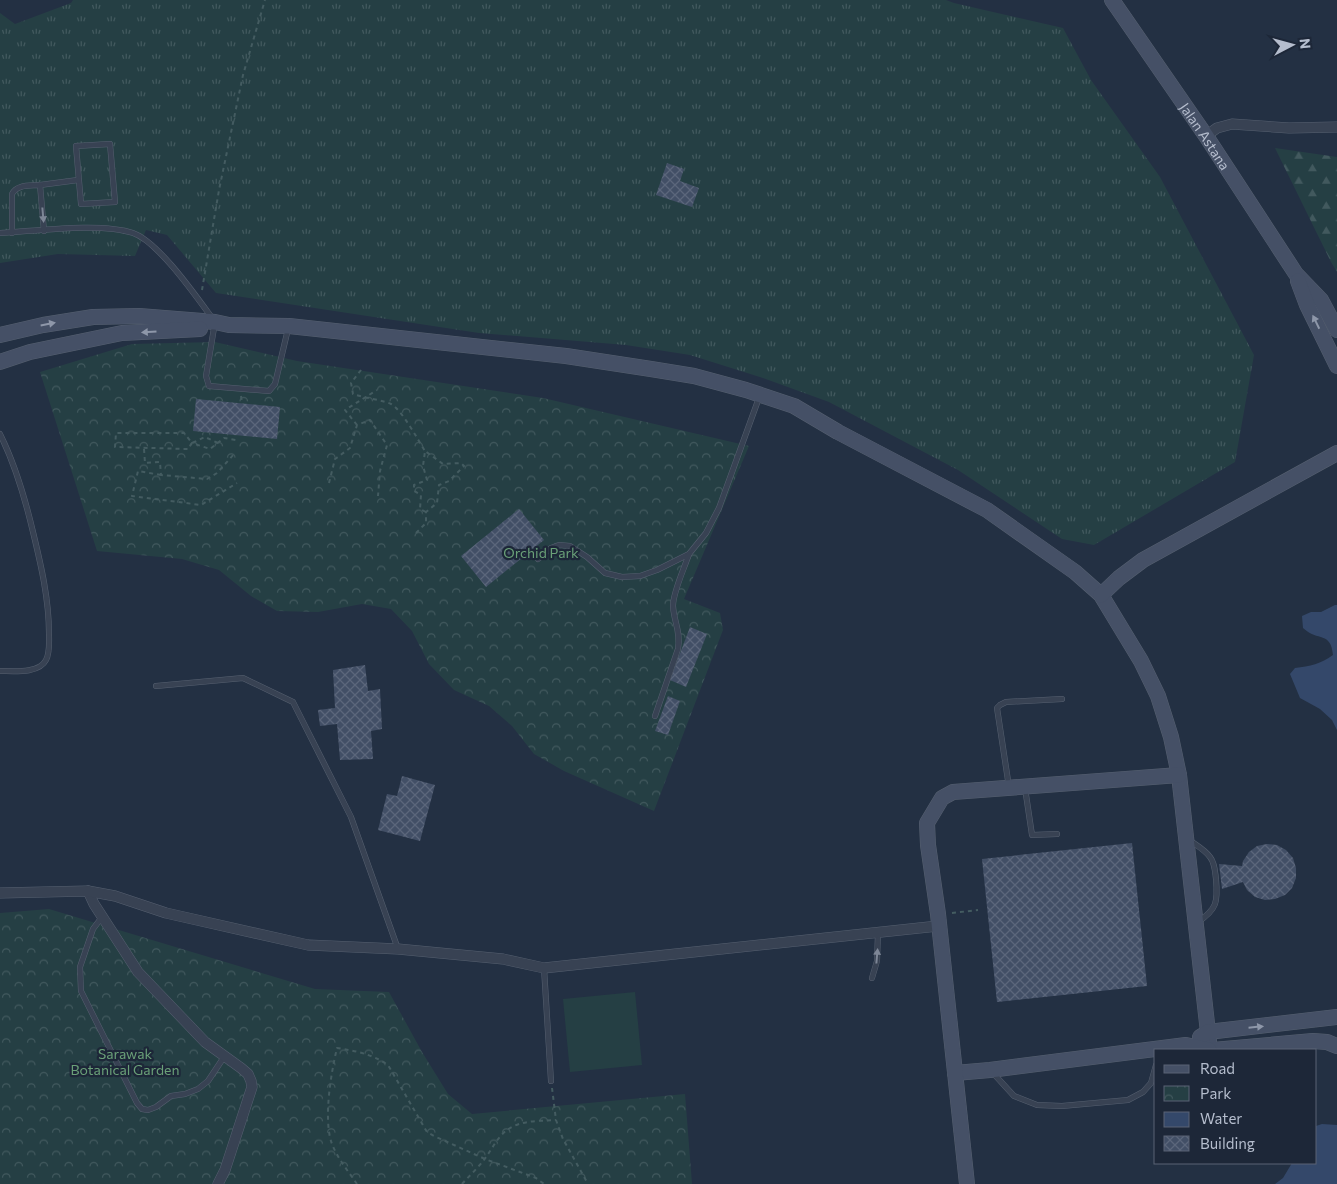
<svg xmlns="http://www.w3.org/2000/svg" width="1337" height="1184" viewBox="0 0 1337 1184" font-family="Commissioner,sans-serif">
<defs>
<pattern id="grass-tufts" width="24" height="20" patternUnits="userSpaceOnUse" patternTransform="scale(1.25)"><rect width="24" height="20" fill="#253f44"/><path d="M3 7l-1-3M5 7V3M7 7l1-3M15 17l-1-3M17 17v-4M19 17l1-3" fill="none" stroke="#42595e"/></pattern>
<pattern id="forest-firs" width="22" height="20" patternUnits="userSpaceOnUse" patternTransform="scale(1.25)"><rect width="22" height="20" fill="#253f44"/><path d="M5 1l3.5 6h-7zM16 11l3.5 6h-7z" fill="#42595e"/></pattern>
<pattern id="park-crowns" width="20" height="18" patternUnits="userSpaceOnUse" patternTransform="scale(1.25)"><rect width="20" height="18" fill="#253f44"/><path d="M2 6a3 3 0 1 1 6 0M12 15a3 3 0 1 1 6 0" fill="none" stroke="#42595e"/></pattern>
<pattern id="building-cross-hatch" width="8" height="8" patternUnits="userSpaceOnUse" patternTransform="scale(1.25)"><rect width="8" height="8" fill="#424f66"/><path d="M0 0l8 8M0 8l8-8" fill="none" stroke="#5b667b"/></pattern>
</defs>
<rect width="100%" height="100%" fill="#233043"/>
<!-- grass -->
<path fill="url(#grass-tufts)" d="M 73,0 L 946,0 L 954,3 L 1063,28 L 1091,80 L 1160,177 L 1254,355 L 1235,462 L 1094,545 L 1062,539 L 958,470 L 829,402 L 763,378 L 690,355 L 626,345 L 479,333 L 216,293 L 167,235 L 146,230 L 135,256 L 58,254 L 0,263 L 0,13 L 15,24 L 71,3 Z"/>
<!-- forest -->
<path fill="url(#forest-firs)" d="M 1275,148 L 1337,157 L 1337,272 L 1331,262 Z"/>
<!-- park -->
<g fill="url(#park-crowns)">
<path d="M 215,342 L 297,361 L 543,398 L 749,446 L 684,599 L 720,613 L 723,630 L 654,811 L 564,771 L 534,754 L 512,726 L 489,706 L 454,690 L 429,664 L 412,631 L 391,609 L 362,604 L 318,612 L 277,611 L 251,596 L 219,570 L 182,559 L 97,551 L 40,372 L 132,344 Z"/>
<path d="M 49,909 L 315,989 L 389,992 L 422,1052 L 448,1094 L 472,1114 L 685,1094 L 692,1184 L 0,1184 L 0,913 Z"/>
</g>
<!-- garden -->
<path fill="#253f44" d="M 635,992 L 642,1065 L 570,1072 L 563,999 Z"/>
<!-- water -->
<g fill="#34486a">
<path d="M 1335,605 L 1337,605 L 1337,730 L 1332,720 L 1320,709 L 1300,698 L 1290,674 L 1295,668 C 1310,666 1321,664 1333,655 C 1331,631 1318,642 1303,628 L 1302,616 L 1311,612 L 1321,612 Z"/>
<path d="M 1322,1124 L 1337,1125 L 1337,1184 L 1275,1184 L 1283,1178 L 1292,1163 L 1316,1163 L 1316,1126 Z"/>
</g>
<!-- building -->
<g fill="url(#building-cross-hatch)">
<path d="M 667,163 L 684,169 L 680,181 L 699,188 L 692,207 L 656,195 Z"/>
<path d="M 196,399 L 280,407 L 277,439 L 193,431 Z"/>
<path d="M 519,509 L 544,540 L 486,587 L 461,556 Z"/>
<path d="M 690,627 L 707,634 L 686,687 L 670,680 Z"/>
<path d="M 365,665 L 368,691 L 380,689 L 382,729 L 371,731 L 373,759 L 340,760 L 337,724 L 320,726 L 318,710 L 335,708 L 333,670 Z"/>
<path d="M 668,696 L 680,701 L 668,735 L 655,731 Z"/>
<path d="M 402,776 L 435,785 L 420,841 L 378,830 L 387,794 L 397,796 Z"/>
<path d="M 1132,843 L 1147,986 L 997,1002 L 982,859 Z"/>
<path d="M 1267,844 L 1277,845 L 1286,850 L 1293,858 L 1296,868 L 1296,878 L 1292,888 L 1285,895 L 1275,899 L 1265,900 L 1255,897 L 1247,890 L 1243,882 L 1222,889 L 1219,864 L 1242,866 L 1243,861 L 1249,852 L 1257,846 Z"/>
</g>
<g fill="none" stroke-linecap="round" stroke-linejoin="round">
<defs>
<g id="lane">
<path d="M 110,144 L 115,202 L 81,204 L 76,146 Z"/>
<path d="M 40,185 L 78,180"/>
<path d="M 0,233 C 36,231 101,222 133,233 C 159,242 198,299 215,322 L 206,376 L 209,386 L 269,391 L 275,384 L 288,329"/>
<path d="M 12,233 L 12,194 C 17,184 30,186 40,185 L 44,231"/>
<path d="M 0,434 C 16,466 25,498 33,532 C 41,565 49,599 49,634 C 49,642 50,653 46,660 C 39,674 13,671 0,671"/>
<path d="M 538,559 L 551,548 L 559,545 L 570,546 L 587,557 L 605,573 L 622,577 L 640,576 L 657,570 L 689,554 L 706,533 L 719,508 L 760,395"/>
<path d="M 156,686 L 243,678 L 293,702 L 351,817 L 398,949"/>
<path d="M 655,716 L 678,649 C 681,632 674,622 673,606 C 673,592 684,569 689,554"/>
<path d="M 1009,787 L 997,708 L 1000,705 L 1006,702 L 1062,699"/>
<path d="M 1025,788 L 1032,835 L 1057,834"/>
<path d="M 1189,840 C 1196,845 1205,850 1210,857 C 1215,863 1215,872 1216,879 C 1218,902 1217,909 1198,922"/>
<path d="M 102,917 L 93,929 L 80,967 L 81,991 L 137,1103 L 142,1109 L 148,1110 L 156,1107 L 171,1096 L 185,1094 L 198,1089 L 208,1081 L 224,1057"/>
<path d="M 544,968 L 551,1081"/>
<path d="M 872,978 L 877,961 L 878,933"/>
<path d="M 993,1073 L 1014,1096 L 1037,1105 L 1062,1106 L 1128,1100 L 1143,1092 L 1151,1083 L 1156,1065"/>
</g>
<g id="street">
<path d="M 1206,136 L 1217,128 L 1232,124 L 1289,128 L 1337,127"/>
<path d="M 88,891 L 94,904 L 138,972 L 205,1042 L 241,1068 L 248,1074 L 251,1081 L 252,1087 L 225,1170 L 218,1184"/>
<path d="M 0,893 L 88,891 L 115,896 L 166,913 L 308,945 L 398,949 L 503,959 L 544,968 L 938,926"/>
</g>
<g id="secondary">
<path id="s1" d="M 1112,0 L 1206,136 L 1296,274 L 1321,300 L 1337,330"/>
<path d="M 1298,281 L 1307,305 L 1337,366"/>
<path d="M 0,335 L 43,325 L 93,317 L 139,316 L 215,322 L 229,325 L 289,326 L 566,356 L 651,369 L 694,376 L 746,390 L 794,406 L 838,432 L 987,510 L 1075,572 L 1101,595 L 1141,661 L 1158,696 L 1171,737 L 1179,775 L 1210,1050"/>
<path d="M 0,362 L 30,352 L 122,333 L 200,329"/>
<path d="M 1101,595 L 1119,578 L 1143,560 L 1337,453"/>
<path d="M 1200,1037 L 1208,1032 L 1337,1017"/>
<path d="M 1213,1050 L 1313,1041 L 1327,1042 L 1337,1046"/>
<path d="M 955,1073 L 990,1070 L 1186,1045 L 1209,1050"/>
<path d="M 967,1184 L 938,914 L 928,845 L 927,823 L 942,798 L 953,792 L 1179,775"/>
</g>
</defs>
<!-- lane casing -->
<use href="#lane" stroke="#566070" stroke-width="6"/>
<!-- street casing -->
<use href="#street" stroke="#566070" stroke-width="11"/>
<!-- secondary casing -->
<use href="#secondary" stroke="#566070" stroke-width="16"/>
<!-- path -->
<g stroke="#445c61" stroke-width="2" stroke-dasharray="4 4" stroke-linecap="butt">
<path d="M 202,290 L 219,190 L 243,75 L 265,0"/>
<path d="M 361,370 L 351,383 L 353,394 C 364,398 383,400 391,404 C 402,410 418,440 425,451"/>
<path d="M 241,396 L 242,403"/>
<path d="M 357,425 L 345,410 L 377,390"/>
<path d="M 218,443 L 205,437 L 192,443 L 184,433 L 116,433 L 115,447 L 188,449 L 192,443 L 210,449 L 224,438 L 236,440"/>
<path d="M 144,449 L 145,463 L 160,462 L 161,475 L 207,479 L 217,473 L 235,453"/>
<path d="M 161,475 L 138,471 L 132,496 L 201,505 L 237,483"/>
<path d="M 329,483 L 335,459 L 350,448 L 357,425 L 370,420 L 387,445 L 380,471 L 378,496"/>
<path d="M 416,533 L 426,523 L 426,512 L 437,503 L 439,485 L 449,481 L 464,466 L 461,463 L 443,464 L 425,451 L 423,466 L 427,480 L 414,485 L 414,491 L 421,495 L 420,509 L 426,512"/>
<path d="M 952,913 L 978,910"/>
<path d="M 552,1088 L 556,1120 L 563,1139 L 588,1184"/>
<path d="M 357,1184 C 348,1171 338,1159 332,1144 C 323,1120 331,1073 337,1048 C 356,1051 372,1054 388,1065 L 427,1132 L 434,1136 L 485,1159 L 536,1178 L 544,1184"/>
<path d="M 462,1184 C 469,1176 477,1169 483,1161 C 493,1149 498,1133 514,1126 C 527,1120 543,1121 556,1120"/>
</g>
<!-- lane -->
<use href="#lane" stroke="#384253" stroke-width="5"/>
<!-- street -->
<use href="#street" stroke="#384253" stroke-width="10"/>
<!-- secondary -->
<use href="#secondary" stroke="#455066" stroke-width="15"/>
</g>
<!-- one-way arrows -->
<defs><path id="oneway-solid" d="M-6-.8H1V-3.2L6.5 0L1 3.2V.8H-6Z" transform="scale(1.25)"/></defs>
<g fill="#7d8696">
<use href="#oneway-solid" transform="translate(43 215) rotate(85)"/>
<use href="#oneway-solid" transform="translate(877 956) rotate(-85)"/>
</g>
<g fill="#8e97a9">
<use href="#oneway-solid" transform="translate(1316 322) rotate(-116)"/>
<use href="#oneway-solid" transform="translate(48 324) rotate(-11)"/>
<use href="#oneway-solid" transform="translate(149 332) rotate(177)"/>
<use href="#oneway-solid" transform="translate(1256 1027) rotate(-6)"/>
</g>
<g text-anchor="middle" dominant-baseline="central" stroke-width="4.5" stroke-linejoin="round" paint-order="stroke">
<!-- street labels -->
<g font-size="14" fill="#b5bdcd" stroke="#1d2738">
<text stroke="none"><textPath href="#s1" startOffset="165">Jalan Astana</textPath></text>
</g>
<!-- park labels -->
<g font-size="14" fill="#6aa078" stroke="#1d2738">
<text x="541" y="552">Orchid Park</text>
<text x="125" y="1053">Sarawak<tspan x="125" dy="16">Botanical Garden</tspan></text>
</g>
</g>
<!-- legend -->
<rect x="1154" y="1049" width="162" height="115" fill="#1d2738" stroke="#5a6374"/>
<rect x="1164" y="1065" width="25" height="8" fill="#455066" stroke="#5a6374"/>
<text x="1200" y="1074" font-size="15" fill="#b5bdcd">Road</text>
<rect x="1164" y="1086" width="25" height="15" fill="url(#park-crowns)" stroke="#5a6374"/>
<text x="1200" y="1099" font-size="15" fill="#b5bdcd">Park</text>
<rect x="1164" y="1112" width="25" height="15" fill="#34486a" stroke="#5a6374"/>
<text x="1200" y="1124" font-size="15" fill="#b5bdcd">Water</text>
<rect x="1164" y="1136" width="25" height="15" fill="url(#building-cross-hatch)" stroke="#5a6374"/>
<text x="1200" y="1149" font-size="15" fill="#b5bdcd">Building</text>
<!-- north arrow -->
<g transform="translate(1292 45) rotate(84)" stroke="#1d2738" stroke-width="4" paint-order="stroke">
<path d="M0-4L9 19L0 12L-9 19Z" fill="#b5bdcd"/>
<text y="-8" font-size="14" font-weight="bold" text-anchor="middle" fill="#b5bdcd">N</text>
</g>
</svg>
